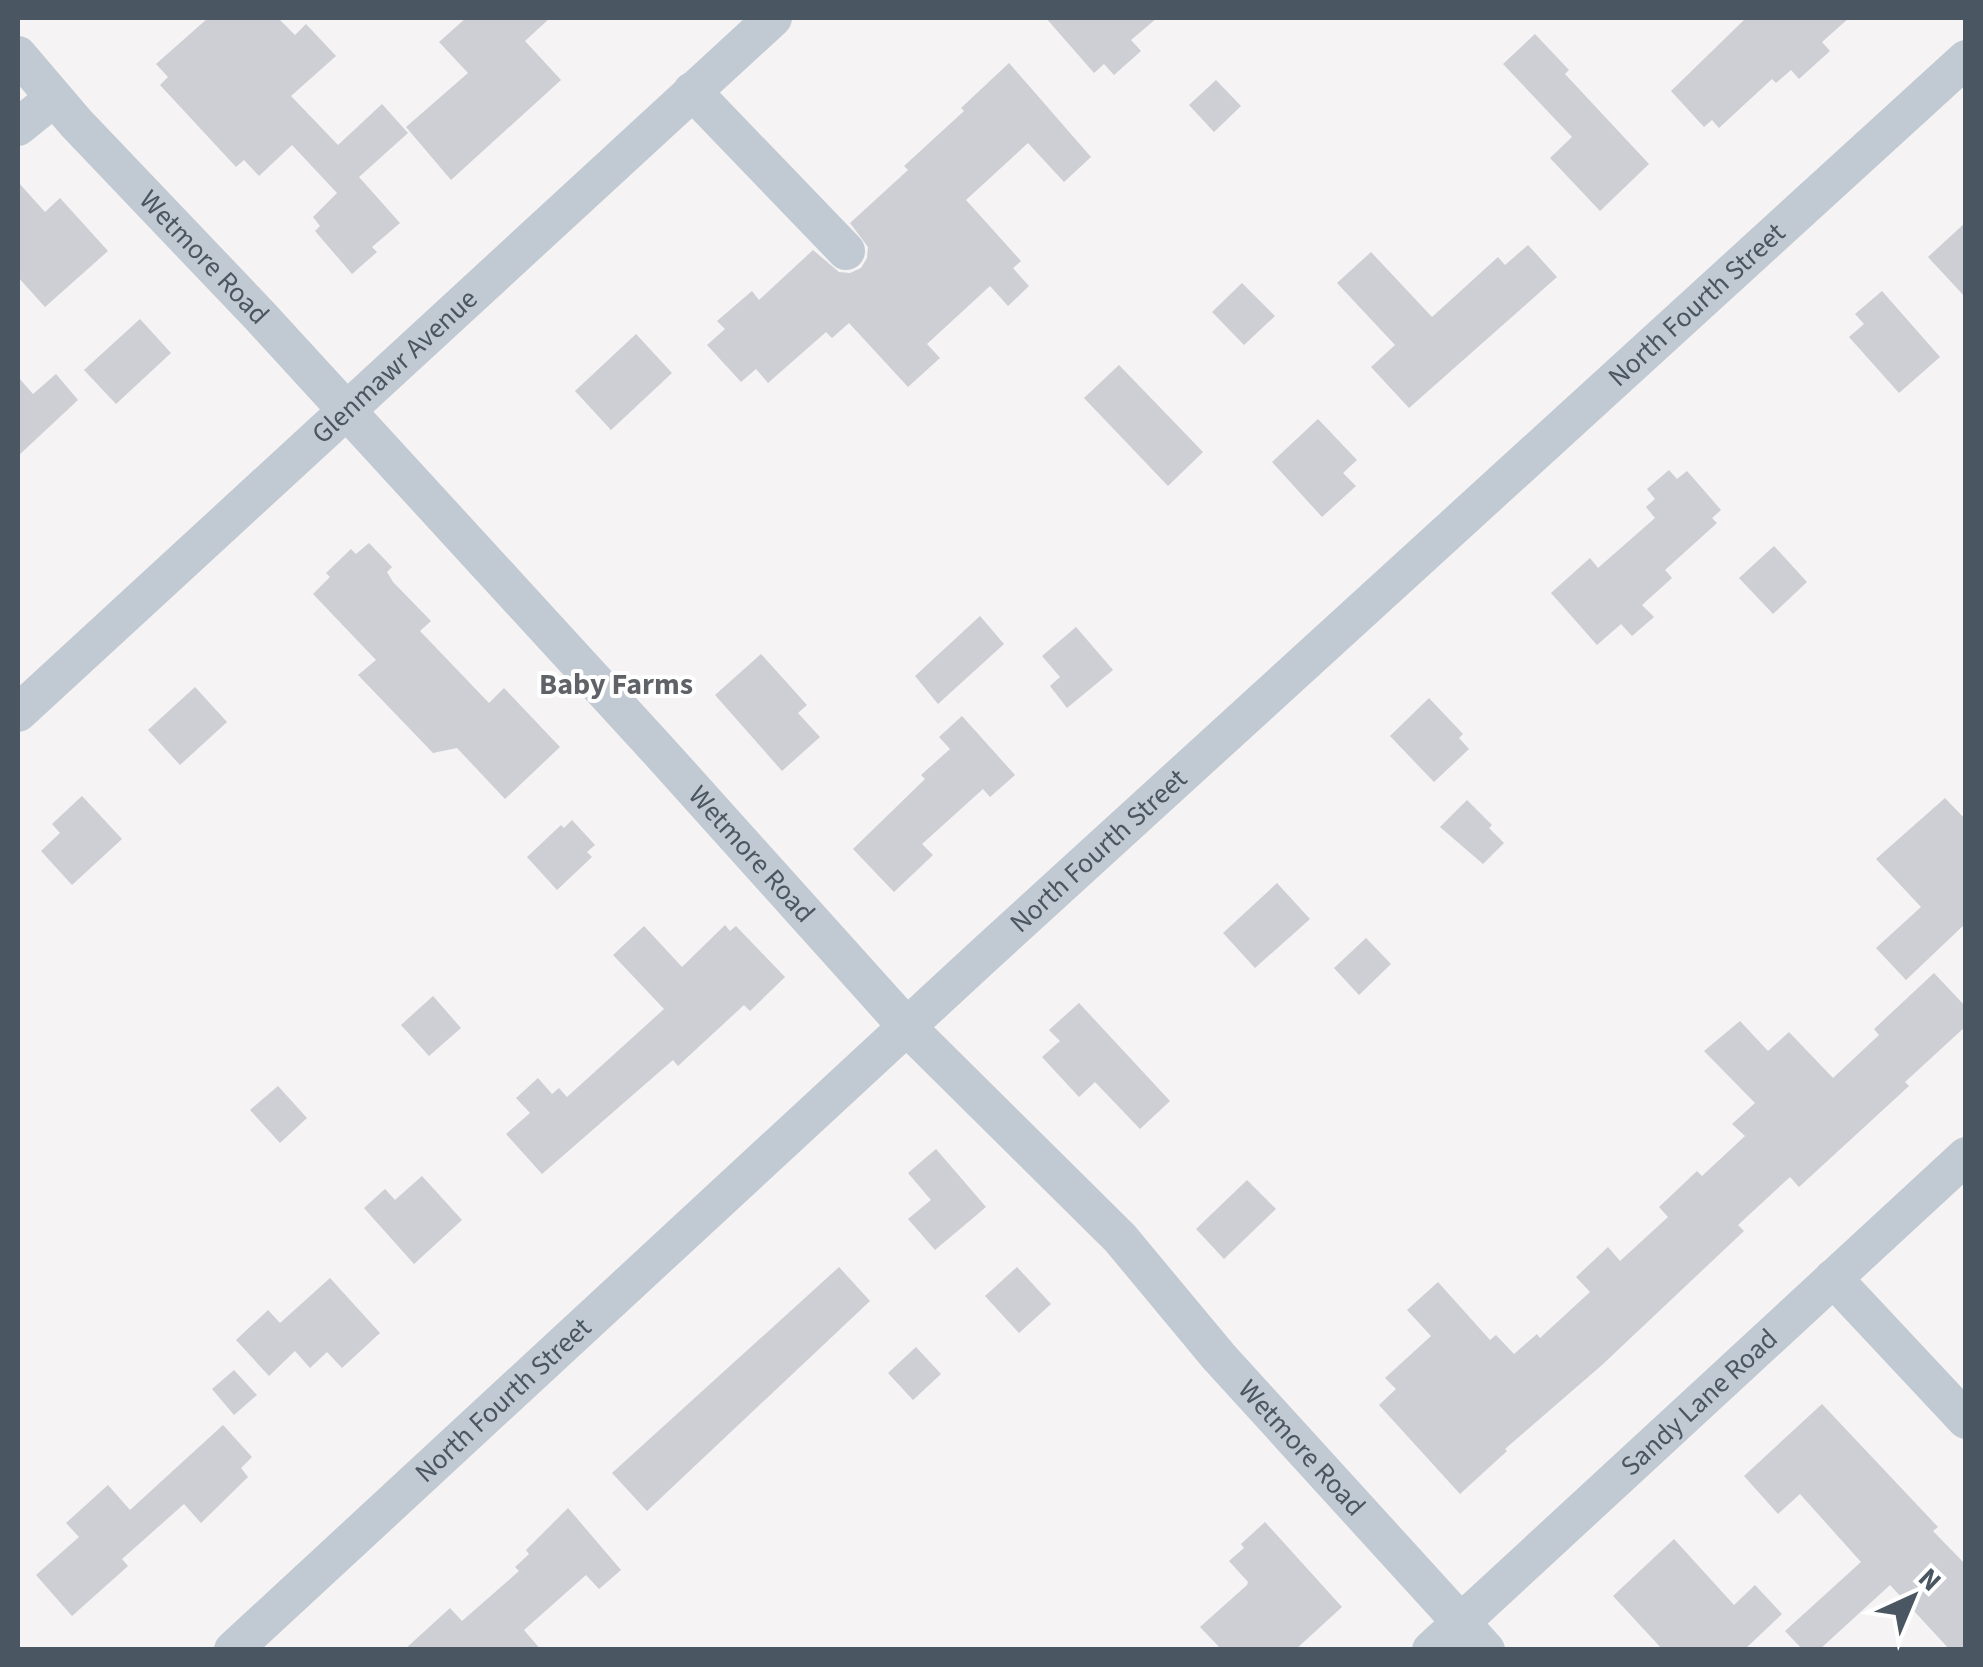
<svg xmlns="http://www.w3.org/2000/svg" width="1983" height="1667" viewBox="0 0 1983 1667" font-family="'Source Sans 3',sans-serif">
<rect width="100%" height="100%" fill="#f5f3f3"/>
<!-- building -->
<g fill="#cdcfd5">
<path d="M 208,18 L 278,18 L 295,35 L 306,24 L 336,56 L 291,96 L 338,145 L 382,104 L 408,133 L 359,177 L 400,223 L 372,247 L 377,252 L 352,274 L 315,231 L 320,226 L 313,217 L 337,193 L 292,145 L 259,176 L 244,160 L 236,167 L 160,85 L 168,77 L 156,64 Z"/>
<path d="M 466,18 L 550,18 L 525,41 L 561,80 L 451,180 L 406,127 L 468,73 L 439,42 Z"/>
<path d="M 1046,18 L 1157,18 L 1131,40 L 1141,51 L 1114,75 L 1104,64 L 1094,73 Z"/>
<path d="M 1746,18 L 1849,18 L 1822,42 L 1830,51 L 1799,79 L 1791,70 L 1776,83 L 1772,79 L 1719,128 L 1712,120 L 1704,127 L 1671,91 Z"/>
<path d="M 1535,34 L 1569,70 L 1565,74 L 1649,164 L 1600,211 L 1550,158 L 1572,137 L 1503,64 Z"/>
<path d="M 1009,63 L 1091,157 L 1064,182 L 1028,143 L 966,200 L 1021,261 L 1013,268 L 1029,286 L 1008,306 L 990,286 L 927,344 L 940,358 L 908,387 L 849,323 L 832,338 L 826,332 L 768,383 L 756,369 L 741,382 L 707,345 L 725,329 L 717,321 L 752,291 L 759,300 L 813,250 L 839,272 L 850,273 L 861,268 L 867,258 L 868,247 L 850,223 L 908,170 L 904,166 L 964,111 L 961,108 Z"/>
<path d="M 1216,80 L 1241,106 L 1214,132 L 1189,105 Z"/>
<path d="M 18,182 L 45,212 L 60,198 L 108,251 L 45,307 L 18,277 Z"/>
<path d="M 1966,222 L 1966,298 L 1928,257 Z"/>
<path d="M 1528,245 L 1557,277 L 1409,408 L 1371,367 L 1395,345 L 1337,283 L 1371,252 L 1432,317 L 1498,257 L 1505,265 Z"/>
<path d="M 1242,283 L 1275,316 L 1244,345 L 1212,312 Z"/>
<path d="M 1882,291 L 1940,357 L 1899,393 L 1849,337 L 1864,324 L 1855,314 Z"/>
<path d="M 140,319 L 171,353 L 116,404 L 84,370 Z"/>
<path d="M 636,334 L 672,373 L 611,430 L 575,391 Z"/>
<path d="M 1119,365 L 1203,452 L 1168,486 L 1084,398 Z"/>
<path d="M 56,374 L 78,400 L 18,456 L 18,377 L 33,394 Z"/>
<path d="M 1318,419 L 1357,460 L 1343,473 L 1356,486 L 1322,517 L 1272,462 Z"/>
<path d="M 1669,470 L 1677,479 L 1687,471 L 1721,510 L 1712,518 L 1717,523 L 1665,570 L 1672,578 L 1642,605 L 1654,617 L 1632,636 L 1621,624 L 1597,645 L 1551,593 L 1590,558 L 1598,568 L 1655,518 L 1646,507 L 1655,499 L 1647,489 Z"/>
<path d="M 369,543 L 392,567 L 387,572 L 393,582 L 431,621 L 420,631 L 489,703 L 504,688 L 560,747 L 505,799 L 457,748 L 433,753 L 358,675 L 376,660 L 313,594 L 330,577 L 326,573 L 351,549 L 356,554 Z"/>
<path d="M 1774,546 L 1807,582 L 1773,614 L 1739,578 Z"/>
<path d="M 980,616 L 1004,644 L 938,704 L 915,676 Z"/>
<path d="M 1076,627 L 1113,670 L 1067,708 L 1050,686 L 1060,677 L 1042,656 Z"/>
<path d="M 761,654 L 807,705 L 798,713 L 820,737 L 782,771 L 715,695 Z"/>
<path d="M 195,687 L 227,722 L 180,765 L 148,730 Z"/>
<path d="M 1429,698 L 1463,734 L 1459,738 L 1469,749 L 1434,782 L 1390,736 Z"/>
<path d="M 962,716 L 1015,775 L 990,797 L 983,789 L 922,844 L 933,855 L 894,892 L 853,849 L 925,779 L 921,775 L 950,749 L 939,737 Z"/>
<path d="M 82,796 L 122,839 L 72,885 L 41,851 L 60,833 L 52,824 Z"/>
<path d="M 1945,798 L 1966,820 L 1966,923 L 1906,980 L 1876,948 L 1921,907 L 1876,859 Z"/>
<path d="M 1467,800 L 1492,825 L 1489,828 L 1504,843 L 1483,864 L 1440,827 Z"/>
<path d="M 572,820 L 595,845 L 587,852 L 592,857 L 557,890 L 527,857 L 561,825 L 564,828 Z"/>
<path d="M 1277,883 L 1310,919 L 1255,968 L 1223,933 Z"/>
<path d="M 725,925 L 730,931 L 736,926 L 785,977 L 750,1011 L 744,1005 L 678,1066 L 673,1060 L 542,1174 L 506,1134 L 530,1113 L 516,1098 L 538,1078 L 552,1094 L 559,1088 L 567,1097 L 664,1009 L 613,955 L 644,926 L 682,967 Z"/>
<path d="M 1366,938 L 1391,964 L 1359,995 L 1334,968 Z"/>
<path d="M 1934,973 L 1966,1007 L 1966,1026 L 1905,1082 L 1909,1086 L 1799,1187 L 1790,1177 L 1738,1225 L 1744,1231 L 1602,1365 L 1505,1449 L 1507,1451 L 1460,1494 L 1379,1405 L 1396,1389 L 1385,1378 L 1431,1336 L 1407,1310 L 1438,1282 L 1490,1340 L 1496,1335 L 1514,1354 L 1537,1334 L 1540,1338 L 1590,1292 L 1576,1277 L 1608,1247 L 1620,1261 L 1668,1217 L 1659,1207 L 1697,1171 L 1702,1176 L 1745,1136 L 1732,1124 L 1755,1103 L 1704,1051 L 1740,1021 L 1768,1051 L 1789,1032 L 1833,1078 L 1879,1035 L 1874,1029 Z"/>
<path d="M 433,996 L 461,1028 L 429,1056 L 401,1025 Z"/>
<path d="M 1079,1003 L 1170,1101 L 1140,1129 L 1095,1082 L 1079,1097 L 1042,1057 L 1060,1041 L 1049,1030 Z"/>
<path d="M 278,1086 L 307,1118 L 280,1143 L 250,1110 Z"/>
<path d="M 936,1149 L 986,1207 L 935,1250 L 908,1219 L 931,1200 L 908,1173 Z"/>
<path d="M 422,1176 L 462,1220 L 414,1264 L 364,1208 L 385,1189 L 395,1200 Z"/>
<path d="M 1247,1180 L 1276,1209 L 1224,1259 L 1196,1229 Z"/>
<path d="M 839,1267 L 870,1301 L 647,1511 L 612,1473 Z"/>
<path d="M 1017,1267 L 1051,1304 L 1019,1333 L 985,1296 Z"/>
<path d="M 330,1278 L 380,1333 L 342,1368 L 327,1352 L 310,1368 L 295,1351 L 269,1376 L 236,1340 L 268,1310 L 280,1323 Z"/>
<path d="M 916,1347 L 941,1374 L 913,1400 L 888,1373 Z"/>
<path d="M 234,1370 L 257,1395 L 234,1415 L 212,1389 Z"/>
<path d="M 1822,1404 L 1938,1527 L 1933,1531 L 1966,1565 L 1966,1650 L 1950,1650 L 1890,1585 L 1819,1650 L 1803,1650 L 1785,1631 L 1861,1562 L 1800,1494 L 1778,1514 L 1744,1476 Z"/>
<path d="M 223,1425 L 252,1457 L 241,1468 L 248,1477 L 201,1523 L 184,1504 L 122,1559 L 128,1566 L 72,1616 L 36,1575 L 79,1537 L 66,1523 L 108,1485 L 130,1510 Z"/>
<path d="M 568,1508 L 621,1570 L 599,1589 L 586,1575 L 524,1630 L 541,1650 L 404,1650 L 450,1608 L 462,1621 L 519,1571 L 515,1567 L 529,1554 L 526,1550 Z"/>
<path d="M 1265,1522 L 1342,1607 L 1295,1650 L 1222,1650 L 1200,1627 L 1247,1585 L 1248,1582 L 1229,1561 L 1244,1548 L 1241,1544 Z"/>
<path d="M 1674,1539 L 1734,1605 L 1755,1585 L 1782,1614 L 1744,1650 L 1663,1650 L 1613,1596 Z"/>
</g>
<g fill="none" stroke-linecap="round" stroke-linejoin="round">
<!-- minor -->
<g stroke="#c1cad2" stroke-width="38">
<path id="s1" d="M 18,55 L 76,123 L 260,316 L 658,750 L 908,1028 L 1120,1238 L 1219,1357 L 1486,1650"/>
<path d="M 692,91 L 846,251"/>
<path d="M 18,127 L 54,98"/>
<path id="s2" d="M 18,713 L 773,18"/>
<path d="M 1833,1278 L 1966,1420"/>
<path id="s3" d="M 233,1650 L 981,958 L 1966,59"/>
<path id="s4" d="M 1431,1650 L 1966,1156"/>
</g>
</g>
<g text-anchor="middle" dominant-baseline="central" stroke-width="8" stroke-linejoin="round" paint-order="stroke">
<!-- street labels -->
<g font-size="28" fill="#4a5661" stroke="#fff">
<text stroke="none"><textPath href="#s1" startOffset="275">Wetmore Road</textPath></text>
<text stroke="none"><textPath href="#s3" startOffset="1988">North Fourth Street</textPath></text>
<text stroke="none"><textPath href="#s2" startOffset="512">Glenmawr Avenue</textPath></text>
<text stroke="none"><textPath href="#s3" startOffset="1178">North Fourth Street</textPath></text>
<text stroke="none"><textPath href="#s1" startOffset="1085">Wetmore Road</textPath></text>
<text stroke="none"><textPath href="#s3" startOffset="368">North Fourth Street</textPath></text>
<text stroke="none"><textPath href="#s4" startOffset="365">Sandy Lane Road</textPath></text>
<text stroke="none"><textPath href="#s1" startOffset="1895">Wetmore Road</textPath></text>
</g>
<!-- neighbourhood labels -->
<g font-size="30" font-weight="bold" fill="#5f6368" stroke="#fff">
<text x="616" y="684">Baby Farms</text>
</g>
</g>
<!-- border -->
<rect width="1983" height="1667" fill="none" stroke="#4a5661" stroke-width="40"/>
<!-- north arrow -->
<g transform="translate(1913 1597) rotate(44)" stroke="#ffffff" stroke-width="8" paint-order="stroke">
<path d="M0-8L18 38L0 25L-18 38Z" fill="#4a5661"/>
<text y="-15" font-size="28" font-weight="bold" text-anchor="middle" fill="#4a5661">N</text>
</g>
</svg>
